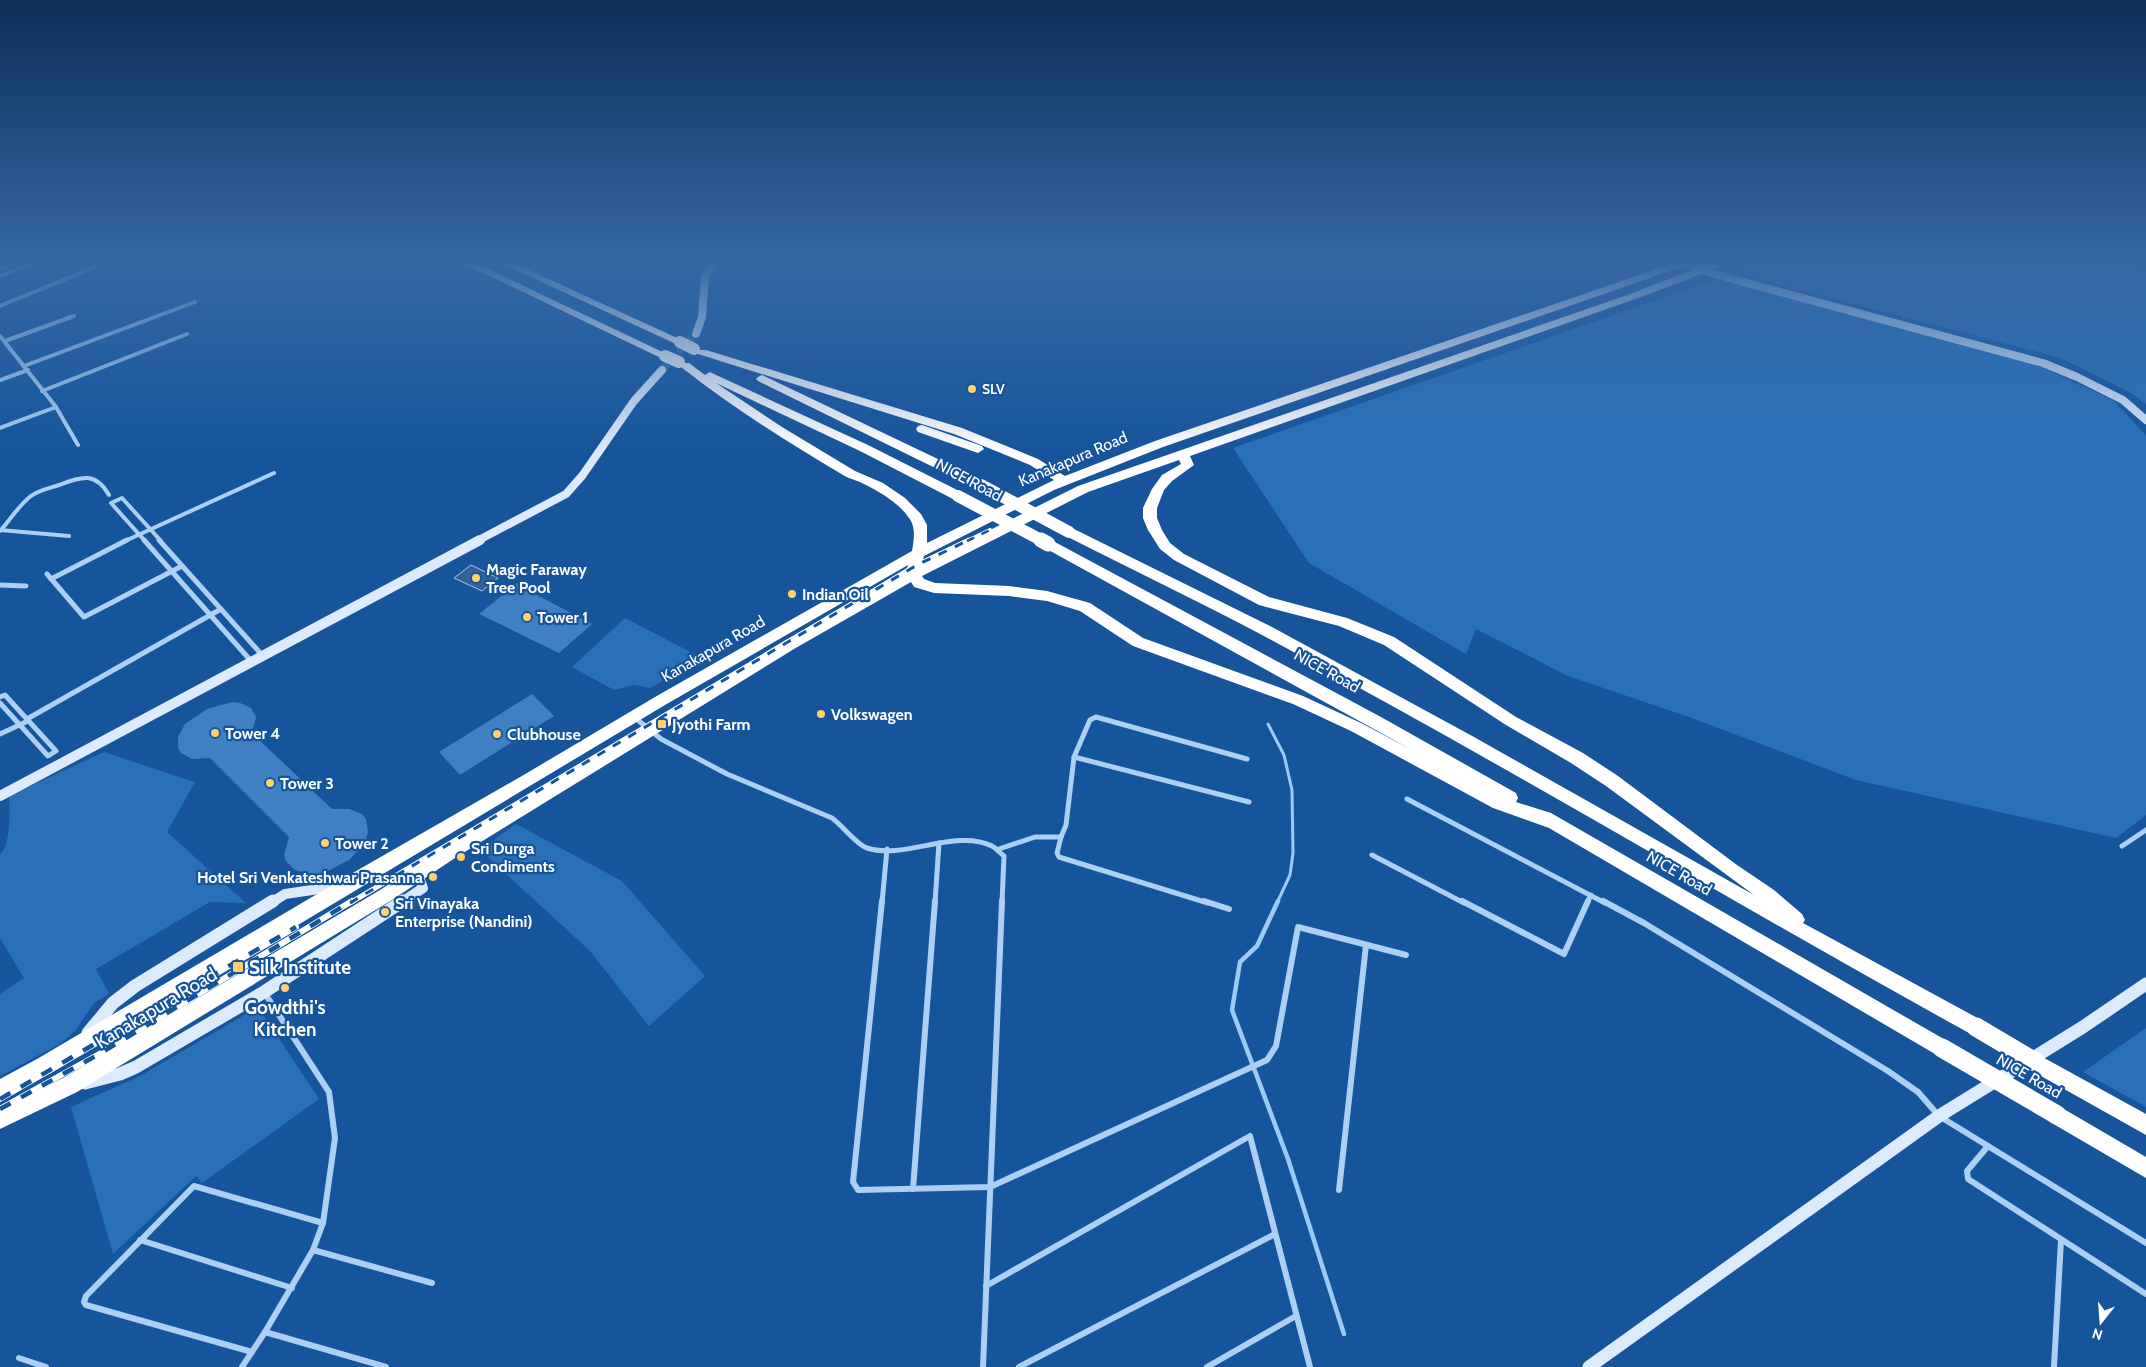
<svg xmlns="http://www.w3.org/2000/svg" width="2146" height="1367" viewBox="0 0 2146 1367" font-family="Cabin,sans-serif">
<rect width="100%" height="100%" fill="#16559c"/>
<!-- green -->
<g fill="#2a70b9">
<path d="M 1756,260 L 2130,260 L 2146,272 L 2146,404 L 2131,393 L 2061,358 L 1735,273 Z"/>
<path d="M 1717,279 L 2041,367 L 2113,400 L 2146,435 L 2146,815 L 2116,838 L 1856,780 L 1689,717 L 1568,676 L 1476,629 L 1466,654 L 1309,563 L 1233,448 Z"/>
<path d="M 625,618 L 702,658 L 650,688 L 634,685 L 614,690 L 572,667 Z"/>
<path d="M 104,752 L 195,782 L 167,832 L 246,903 L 210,902 L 96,969 L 109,994 L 94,1003 L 75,1031 L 60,1044 L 0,1076 L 0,994 L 24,978 L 0,938 L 0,854 C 11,845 10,810 9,796 Z"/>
<path d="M 516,824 L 622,881 L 705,976 L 649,1026 L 590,951 L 480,850 Z"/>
<path d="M 258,1007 L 319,1099 L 202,1183 L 196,1176 L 113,1254 L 71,1107 L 140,1076 Z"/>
<path d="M 2146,1028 L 2146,1107 L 2083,1072 Z"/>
</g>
<!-- water -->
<path fill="#346295" stroke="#9fcaf5" d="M 471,565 L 498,578 L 482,591 L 454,578 Z"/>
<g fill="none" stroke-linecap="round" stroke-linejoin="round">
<!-- stream-far1 -->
<path stroke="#9fcaf5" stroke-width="3" d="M 1268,724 L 1284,755 L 1292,790 L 1293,853 L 1290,875 L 1277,903"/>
<!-- stream -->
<path stroke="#9fcaf5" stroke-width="4.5" d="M 1278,901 L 1257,946 L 1240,962 L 1232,1010 L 1288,1159 L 1344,1334"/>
</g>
<!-- building -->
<g fill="#3f7fc2">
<path d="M 517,583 L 537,592 L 535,594 L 592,624 L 559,653 L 479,614 Z"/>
<path d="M 532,694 L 554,716 L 460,775 L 439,752 Z"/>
<path d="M 232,702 L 240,703 L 251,708 L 256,717 L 252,733 L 332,809 L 349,809 L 362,814 L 366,819 L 368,832 L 366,839 L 362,846 L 349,860 L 330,870 L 321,873 L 311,874 L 295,870 L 286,861 L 284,855 L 289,837 L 210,758 L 192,759 L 181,753 L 178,748 L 178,737 L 185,724 L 207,709 Z"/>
</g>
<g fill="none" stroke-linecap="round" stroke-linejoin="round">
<!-- secondary-tunnel -->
<path stroke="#396eab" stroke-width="8" stroke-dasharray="8 4" stroke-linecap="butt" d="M 662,370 L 696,334"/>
<!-- street-far2 -->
<g stroke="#accff2" stroke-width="4">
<path d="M 0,269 L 25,260"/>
<path d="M 0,276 L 42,260"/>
<path d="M 0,306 L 95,267"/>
<path d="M 0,336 L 56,407 L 78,445"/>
<path d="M 5,341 L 74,316"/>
<path d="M 24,366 L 195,302"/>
<path d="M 0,380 L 28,370"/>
<path d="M 42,391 L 187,334"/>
<path d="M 0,428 L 56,407"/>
<path d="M 0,530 L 69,536"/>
<path d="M 0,531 C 10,520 19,505 31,496 C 39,490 50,488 59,485 C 81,477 95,471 109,495"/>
<path d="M 125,541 L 274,473"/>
<path d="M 145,541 L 111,503 L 122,498 L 161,541"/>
</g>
<!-- street-far1 -->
<g stroke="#accff2" stroke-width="5">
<path d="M 144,540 L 251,661"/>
<path d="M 159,540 L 262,655"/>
<path d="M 47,574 L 84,617 L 182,566"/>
<path d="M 51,579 L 127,540"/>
<path d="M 0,585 L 26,586"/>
<path d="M 0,697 L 5,695 L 56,751 L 48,756 L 0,703"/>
<path d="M 634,717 L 661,739 L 727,774 L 832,818 C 842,825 857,845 867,848 C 905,860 955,828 992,846 C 996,848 1000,853 1004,856 L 1002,903"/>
<path d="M 27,719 L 221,609"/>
<path d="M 0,734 L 28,721"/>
<path d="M 1074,757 L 1249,802"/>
<path d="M 1407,799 L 1605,903"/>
<path d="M 1061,837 L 1057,853 L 1059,857 L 1208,903"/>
<path d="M 2122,846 L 2146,830"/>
<path d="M 999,849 L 1035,837 L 1061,837 L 1066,825 L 1074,757 L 1090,720 L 1096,717 L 1247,759"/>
<path d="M 1372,855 L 1464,903"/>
<path d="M 882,903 L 887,849"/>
<path d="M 935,903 L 939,843"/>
<path d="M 1587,903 L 1591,895"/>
</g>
<!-- street -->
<g stroke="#accff2" stroke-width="6">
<path d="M 882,901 L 853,1182 L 858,1190 L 990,1187 L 1267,1060 L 1276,1046 L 1298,927 L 1406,955"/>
<path d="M 1204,901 L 1229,909"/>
<path d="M 1462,901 L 1564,954 L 1588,901"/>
<path d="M 1603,901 L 1644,923 L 1888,1071 L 1918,1092 L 1939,1116 L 2146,1243"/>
<path d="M 1988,1146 L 1967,1171 L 1968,1179 L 2146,1294"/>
<path d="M 913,1189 L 935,901"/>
<path d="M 1339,1190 L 1366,945"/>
<path d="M 140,1240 L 292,1288"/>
<path d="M 313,1250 L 432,1283"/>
<path d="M 986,1286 L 1250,1136 L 1310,1367"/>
<path d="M 265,1332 L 386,1367"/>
<path d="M 252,1352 L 86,1305 L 84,1302 L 86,1296 L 194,1186 L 323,1223"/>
<path d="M 19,1358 L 46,1367"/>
<path d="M 242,1367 L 265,1332 L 313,1250 L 323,1223 L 335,1138 L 329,1092 L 264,992"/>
<path d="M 983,1367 L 1002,901"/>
<path d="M 1019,1367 L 1275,1234"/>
<path d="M 1207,1367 L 1296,1316"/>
<path d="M 2054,1367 L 2061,1240"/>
</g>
<!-- secondary-far2 -->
<g stroke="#dcebfc" stroke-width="8">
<path d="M 1686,262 L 1702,270 L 1732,279 L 2043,363 L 2077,377 L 2123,400 L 2146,420"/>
<path d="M 696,334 L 702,317 L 705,277 L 714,260"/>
<path d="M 477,541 L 566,494 L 582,476 L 634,401 L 662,370"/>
</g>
<!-- secondary-far1 -->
<g stroke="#dcebfc" stroke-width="10">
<path d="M 0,796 L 480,540"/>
<path d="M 271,903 L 285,894 L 339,886"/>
<path d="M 401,903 L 423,888 L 418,875"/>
</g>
<!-- secondary -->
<g stroke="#dcebfc" stroke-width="13">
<path d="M 88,1033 L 113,1003 L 135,986 L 273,901"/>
<path d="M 85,1083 L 120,1074 L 136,1067 L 264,992 L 403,901"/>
<path d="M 1589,1367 L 1939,1116 L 2083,1027 L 2146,984"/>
</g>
<!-- highway -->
<g fill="#fff" fill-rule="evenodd">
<path d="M 456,260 L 469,260 L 671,356 L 669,358 L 661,358 Z"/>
<path d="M 494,260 L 507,260 L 686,342 L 684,344 L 676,344 Z"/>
<path d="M 1683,260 L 1697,260 L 1696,262 L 1163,447 L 1054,490 L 924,556 L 922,564 L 1078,486 L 1630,294 L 1718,260 L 1729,260 L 1723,266 L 1638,298 L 1190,456 L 1194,465 L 1172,481 L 1164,490 L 1157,508 L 1157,518 L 1162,530 L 1170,543 L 1184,554 L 1269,597 L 1347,618 L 1394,637 L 1516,717 L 1583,753 L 1618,776 L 1737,865 L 1774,890 L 1802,914 L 1805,920 L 1803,923 L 1983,1021 L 1985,1027 L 1983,1033 L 1976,1036 L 1969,1033 C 1733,903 1502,763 1264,636 C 1198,601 1131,569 1064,535 L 1062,532 L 1064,529 L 1074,529 L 1272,627 L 1474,737 L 1754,895 L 1606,786 L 1571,763 L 1506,725 L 1384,645 L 1339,626 L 1259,605 L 1174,560 L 1160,549 L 1148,530 L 1143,518 L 1143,508 L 1152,489 L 1162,475 L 1181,464 L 1179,460 L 1088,492 L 922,576 L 924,579 L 935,583 L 1009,586 L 1047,591 L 1090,603 L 1143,638 L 1303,696 L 1361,723 L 1412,750 L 1043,547 L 1041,544 L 1043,541 L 1053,541 L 1381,717 L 1516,793 L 1518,798 L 1516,802 L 1551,813 L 1949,1042 L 1951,1048 L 1949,1054 L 1942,1057 L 1935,1054 L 1549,828 L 1493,808 L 1351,731 L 1293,704 L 1133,646 L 1080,611 L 1047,601 L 1009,596 L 934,593 L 914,587 L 911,582 L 794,649 L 455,858 L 392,900 L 77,1092 L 0,1129 L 0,1109 L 63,1078 L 380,890 L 443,848 L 784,641 L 906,572 L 908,565 L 665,705 L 51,1073 L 0,1099 L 0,1079 L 37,1059 L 351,874 L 527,773 L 655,697 L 912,551 C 914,540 916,527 909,518 C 899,503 880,492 864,484 C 857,480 849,479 843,475 C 787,442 732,407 681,367 L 679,365 L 681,363 L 689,363 L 705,375 L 710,372 L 714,374 L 868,445 L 963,493 L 964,496 L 963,499 L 953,499 L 860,451 L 716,383 L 782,427 L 855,471 L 883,483 L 905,498 L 921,514 L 927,525 L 927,543 L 1054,480 L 1030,465 L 954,434 L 698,354 L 696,352 L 698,350 L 706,350 L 962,428 L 1038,459 L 1065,476 L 1155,441 Z"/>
<path d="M 762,375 L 986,482 L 987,485 L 986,488 L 976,488 L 758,381 L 756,379 L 758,377 Z"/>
<path d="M 922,425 L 982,446 L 984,449 L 978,453 L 918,432 L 916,429 L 918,426 Z"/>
<path d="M 2037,1054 L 2146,1114 L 2146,1135 L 2030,1070 L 2027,1063 L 2030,1056 Z"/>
<path d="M 2057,1105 L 2146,1157 L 2146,1178 L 2050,1122 L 2047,1115 L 2050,1108 Z"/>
</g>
<defs>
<path id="rail-far2" d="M 967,541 L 990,530"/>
<path id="rail-far1" d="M 350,903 L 917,565 L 969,540"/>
<g id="rail">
<path d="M 0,1099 L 296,927"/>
<path d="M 0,1109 L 101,1053 L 352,901"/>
</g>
</defs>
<!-- rail-far2 casing -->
<use href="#rail-far2" stroke="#fff" stroke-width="4"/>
<!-- rail-far1 casing -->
<use href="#rail-far1" stroke="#fff" stroke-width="5"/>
<!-- rail casing -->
<use href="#rail" stroke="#fff" stroke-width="6"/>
<!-- rail-far2 -->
<use href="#rail-far2" stroke="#16559c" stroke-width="2.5" stroke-dasharray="8" stroke-linecap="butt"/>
<!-- rail-far1 -->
<use href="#rail-far1" stroke="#16559c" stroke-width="3" stroke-dasharray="9" stroke-linecap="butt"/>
<!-- rail -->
<use href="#rail" stroke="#16559c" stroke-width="4.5" stroke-dasharray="12" stroke-linecap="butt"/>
<!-- highway-bridge-far2 -->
<g stroke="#fff" stroke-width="12">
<path d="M 680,342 L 694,349"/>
<path d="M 665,356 L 679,362"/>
<path d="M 981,485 L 1069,532"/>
<path d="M 958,496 L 1043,541"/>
</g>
<!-- highway-bridge-far1 -->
<path stroke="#fff" stroke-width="15" d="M 1041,540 L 1048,544"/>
<!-- highway-bridge -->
<g stroke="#fff" stroke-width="19">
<path d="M 1976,1027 L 2037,1063"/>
<path d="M 1942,1048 L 2057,1115"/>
</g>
</g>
<!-- sky -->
<linearGradient id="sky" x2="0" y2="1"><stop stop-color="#0c2f56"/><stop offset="0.58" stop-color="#3668a4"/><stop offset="1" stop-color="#3668a4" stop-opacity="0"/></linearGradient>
<rect width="2146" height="451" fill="url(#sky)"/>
<!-- markers -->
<g fill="#ffd06e" stroke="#16559c" stroke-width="2">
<circle cx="972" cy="389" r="5"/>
<circle cx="476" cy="578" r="5"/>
<circle cx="792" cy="594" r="5"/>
<circle cx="527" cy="617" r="5"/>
<circle cx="821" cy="714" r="5"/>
<rect x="657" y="719" width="10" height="10" rx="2.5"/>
<circle cx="215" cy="733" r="5"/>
<circle cx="497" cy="734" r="5"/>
<circle cx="270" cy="783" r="5"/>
<circle cx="325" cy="843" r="5"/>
<circle cx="461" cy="857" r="5"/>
<circle cx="433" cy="877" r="5"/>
<circle cx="385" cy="912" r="5"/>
<rect x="232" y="961" width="12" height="12" rx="2.5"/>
<circle cx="285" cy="988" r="5"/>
</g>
<g text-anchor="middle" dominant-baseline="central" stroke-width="4.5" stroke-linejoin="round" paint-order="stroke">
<!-- far-poi labels -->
<g font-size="14" font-weight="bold" fill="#fff" stroke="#16559c" text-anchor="start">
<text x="982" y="389">SLV</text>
</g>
<!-- street labels -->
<g font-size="16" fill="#fff" stroke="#16559c">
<text transform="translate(1073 459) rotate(-23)">Kanakapura Road</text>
<text transform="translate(969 480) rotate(28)">NICE Road</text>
<text transform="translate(713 649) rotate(-30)">Kanakapura Road</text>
<text transform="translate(1327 671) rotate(29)">NICE Road</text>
<text transform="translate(1679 873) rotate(30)">NICE Road</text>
<text transform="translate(2029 1076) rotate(30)">NICE Road</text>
</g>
<!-- poi labels -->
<g font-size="16" font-weight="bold" fill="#fff" stroke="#16559c" text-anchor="start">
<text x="486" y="569">Magic Faraway<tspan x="486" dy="18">Tree Pool</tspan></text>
<text x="802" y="594">Indian Oil</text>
<text x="537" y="617">Tower 1</text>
<text x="831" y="714">Volkswagen</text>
<text x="672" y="724">Jyothi Farm</text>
<text x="225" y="733">Tower 4</text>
<text x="507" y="734">Clubhouse</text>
<text x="280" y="783">Tower 3</text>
<text x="335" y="843">Tower 2</text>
<text x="471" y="848">Sri Durga<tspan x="471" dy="18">Condiments</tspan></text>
<text x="423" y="877" text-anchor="end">Hotel Sri Venkateshwar Prasanna</text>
<text x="395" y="903">Sri Vinayaka<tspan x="395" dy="18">Enterprise (Nandini)</tspan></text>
</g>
<!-- near-poi labels -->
<g font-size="19" font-weight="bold" fill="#fff" stroke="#16559c" text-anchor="start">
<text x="249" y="967">Silk Institute</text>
<text x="285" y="1007" text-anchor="middle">Gowdthi's<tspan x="285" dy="22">Kitchen</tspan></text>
</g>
<!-- near-street labels -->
<g font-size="19" fill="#fff" stroke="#16559c">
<text transform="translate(156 1008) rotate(-31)">Kanakapura Road</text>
</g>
</g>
<!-- north arrow -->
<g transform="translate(2101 1322) rotate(197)" stroke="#16559c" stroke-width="4" paint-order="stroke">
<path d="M0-4L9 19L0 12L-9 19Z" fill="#ffffff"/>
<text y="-8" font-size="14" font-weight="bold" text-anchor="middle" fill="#ffffff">N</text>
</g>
</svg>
